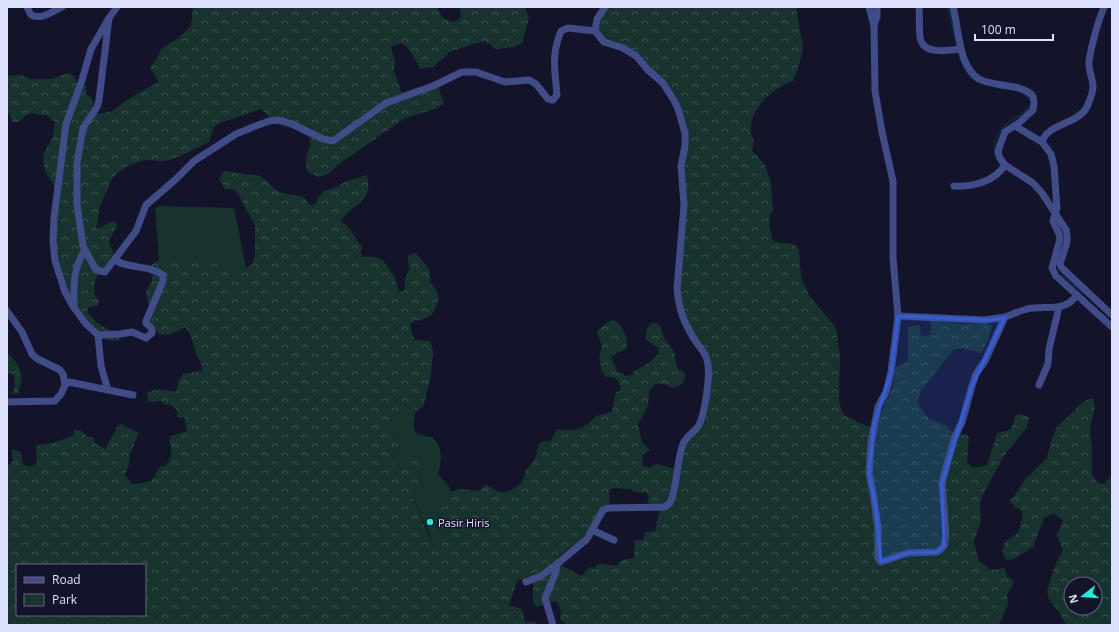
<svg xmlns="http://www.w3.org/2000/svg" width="1119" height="632" viewBox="0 0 1119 632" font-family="'Open Sans',sans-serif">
<defs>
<pattern id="forest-crowns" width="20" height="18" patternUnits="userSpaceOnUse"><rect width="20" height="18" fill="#16342d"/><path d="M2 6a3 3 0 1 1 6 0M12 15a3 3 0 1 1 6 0" fill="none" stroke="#37514c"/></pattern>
</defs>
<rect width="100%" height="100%" fill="#13132a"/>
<!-- green -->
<g fill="#16342d">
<path d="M 159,206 L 234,208 L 246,268 L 205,263 L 159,260 L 155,208 Z"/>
<path d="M 408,403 L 413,403 C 420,422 402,434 432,437 C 441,445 442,455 440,466 C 439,469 438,472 439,475 C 442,481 450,484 450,490 C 450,497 442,504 439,509 L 440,524 L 446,541 L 438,548 L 434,548 L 429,533 L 413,498 L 421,486 L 420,467 L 410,467 L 406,470 L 399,465 L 391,463 L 393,456 L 400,450 L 397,435 L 392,428 L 390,423 L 392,418 Z"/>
</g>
<!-- forest -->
<g fill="url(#forest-crowns)" fill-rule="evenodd">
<path d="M 193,7 L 437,7 C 441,16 443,20 454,22 L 461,17 L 460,7 L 527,7 L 526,9 L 529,19 L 522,43 L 514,47 L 496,49 L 488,43 L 484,41 L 451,51 L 433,67 L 420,69 C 417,63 408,44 401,43 C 397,43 394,45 391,47 L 395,62 L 394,71 L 402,93 L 418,87 L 430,89 L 438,86 L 444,104 L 432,110 L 405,118 L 339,164 L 328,174 L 319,177 L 308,172 C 304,162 307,154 311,145 L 308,136 L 294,129 L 277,124 L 261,109 L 220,123 L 214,127 L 209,142 C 196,148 183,156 169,160 C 162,162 154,160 147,160 C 136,161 118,170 112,179 L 100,206 L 96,229 C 103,228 107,222 114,221 L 117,225 C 115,231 110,237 109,241 C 109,245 113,250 114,254 L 95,280 L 94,293 L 99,302 L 98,306 L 89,307 L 87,311 C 95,324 106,329 120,334 L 120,339 L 117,341 L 107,340 L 96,337 L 78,317 L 53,258 L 56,193 L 52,182 L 46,173 L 43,161 L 44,153 L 53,137 L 55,122 L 48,116 L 29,113 L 18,122 L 13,122 L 7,109 L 7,76 L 21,75 L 30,79 L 50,79 L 69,73 L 74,76 L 77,82 L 86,86 L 86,94 L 93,100 L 92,106 L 99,114 L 112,111 L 133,96 L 159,82 L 150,68 L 157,58 L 161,49 L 178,38 L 191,26 Z"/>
<path d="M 607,7 L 796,7 L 803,48 L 800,62 L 793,81 C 773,88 749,108 751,132 C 751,135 753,138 754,141 C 754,144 752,148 752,150 L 765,165 L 771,183 L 773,210 L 770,214 L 769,224 L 772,239 L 775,242 L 792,244 L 797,247 L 799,251 L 801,277 L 809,295 L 836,328 L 840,355 L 839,399 L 841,409 L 844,415 L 858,422 L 870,427 L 877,425 L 880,415 L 892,390 L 896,367 L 903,364 L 908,361 L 908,327 L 919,325 L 921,336 L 930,335 L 931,321 L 966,324 L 988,323 L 992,326 C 991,334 986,346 981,353 L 962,348 L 953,350 L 921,391 L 918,401 L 919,406 L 930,420 L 935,421 L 948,427 L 952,432 L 969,436 L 967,462 L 973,468 L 987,465 L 997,433 C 1011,430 1012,432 1015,416 L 1020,414 L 1029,417 L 1027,427 L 1004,456 L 982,496 L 980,503 L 981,520 L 974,542 L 979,561 L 991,570 L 1005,568 L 1007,577 L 1011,578 L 1014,583 L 1007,594 L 1008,604 L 999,625 L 567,625 L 560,620 L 561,610 L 556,601 L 537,607 L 533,602 L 533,583 L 519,579 L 516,584 L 509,606 L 522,609 L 525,622 L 535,622 L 536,625 L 7,625 L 7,465 L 10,464 L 13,461 L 11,449 L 21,452 L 23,464 C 28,467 31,467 37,464 L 36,447 L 38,445 L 43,444 L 53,443 L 73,436 L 74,430 L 81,430 L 87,437 L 93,437 L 95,443 L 105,449 L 118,426 L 121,424 L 139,433 L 130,454 L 129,464 L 125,475 L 132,484 C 139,484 150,483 154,477 C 157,473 157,469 161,466 L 165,466 C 172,458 173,451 169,441 L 171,436 L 187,431 L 184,417 L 179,418 L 177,417 L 178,412 L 175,408 L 169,404 L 166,405 L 161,401 L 151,402 L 148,400 L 147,393 C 156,388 166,390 175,392 L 177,390 C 178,384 178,379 183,374 L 202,371 C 203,364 199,361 197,355 C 192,343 193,338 185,327 L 171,334 L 160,335 L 147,317 L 149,306 L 146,292 L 152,281 L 151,265 L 159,260 L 202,262 L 245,268 L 252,264 L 255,255 L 255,225 L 238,194 L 235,190 L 225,189 L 219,179 L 224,171 L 260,176 C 268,180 271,188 280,192 C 288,195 297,194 305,198 L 308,204 L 310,205 L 316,204 L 317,199 L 324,191 L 336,187 L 345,182 L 367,175 C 374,204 353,202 341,221 L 349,228 L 362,247 L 361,252 L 362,257 L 374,257 L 383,260 L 394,276 L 399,291 L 403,292 L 405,288 L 405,279 L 409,270 L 408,257 L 411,254 L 416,253 L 428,268 L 430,272 L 430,282 L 436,289 L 439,298 L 434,312 L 430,316 L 422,320 L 413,321 L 410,325 L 412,335 L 415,340 L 429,341 L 432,345 L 433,354 L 430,381 L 427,390 L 424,405 L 415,412 L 413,404 L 408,403 L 392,418 L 390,423 L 392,428 L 397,435 L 400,450 L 393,456 L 392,463 L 399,465 L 406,470 L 410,467 L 410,462 L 414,460 L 418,462 L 420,467 L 421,486 L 413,498 L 434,548 L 438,548 L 445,541 L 440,524 L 439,509 L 450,492 L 460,489 L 478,491 L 486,485 C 493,487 497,494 506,492 C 512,491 520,485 523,480 C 525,476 525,471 527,468 C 530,465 534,463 535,459 C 539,451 535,437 550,442 L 557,429 C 568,431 578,432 587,424 C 591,422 593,418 597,416 C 602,414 607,414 612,411 L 616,392 L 619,391 L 621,388 L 617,379 L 613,377 L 606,377 L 601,369 L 599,358 L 602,345 L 597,333 C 599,327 608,321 614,320 C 623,326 628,338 627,348 L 611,356 L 617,372 L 623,373 L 625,376 L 633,375 L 633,372 L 650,362 L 659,353 L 658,348 L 646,340 C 645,334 647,328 651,323 L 656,323 L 660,326 L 665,340 L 674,351 L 677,368 L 685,373 C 685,382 681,385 673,388 L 664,384 L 655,384 L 649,391 L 648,406 L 638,424 L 642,442 L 650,450 L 642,455 L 643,466 L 650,468 L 656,464 L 680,470 L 685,445 L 700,428 L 711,372 L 697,339 L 684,316 L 680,288 L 686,205 L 684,176 L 685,125 L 650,69 L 605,40 L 597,30 L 597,25 ZM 614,488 L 631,489 L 634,492 L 647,493 L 649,497 L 647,503 L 659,505 L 660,509 L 655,531 L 645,532 L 643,540 L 635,540 L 634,558 L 621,560 L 617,566 L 601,564 L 597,565 L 595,569 L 590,567 L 581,576 L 561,565 L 557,560 L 558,557 C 567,550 578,544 585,535 C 594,524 596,509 610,503 L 609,490 ZM 17,565 L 145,565 L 145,615 L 17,615 Z"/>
<path d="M 7,353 C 21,365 25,376 18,393 L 12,394 L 15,386 L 14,375 L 7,373 Z"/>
<path d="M 1093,398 L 1095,408 L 1090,427 L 1092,450 L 1092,475 L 1098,483 L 1104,484 L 1112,475 L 1112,625 L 1066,625 L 1059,612 L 1049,600 L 1047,590 L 1056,563 L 1063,550 L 1057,535 L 1063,520 L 1053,513 L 1044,518 L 1033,547 L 1014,559 L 1006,560 L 1002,551 L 1005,542 L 1018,533 L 1022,519 L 1023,514 L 1021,510 L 1016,508 L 1009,500 L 1013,498 L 1025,479 L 1047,458 L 1051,441 L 1057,427 L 1084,401 ZM 1071,584 L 1095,584 L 1095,608 L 1071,608 Z"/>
</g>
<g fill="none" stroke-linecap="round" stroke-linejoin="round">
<!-- stream -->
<g stroke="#0e2f48" stroke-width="1.5">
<path d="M 948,7 L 957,47"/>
<path d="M 958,52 C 962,64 966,76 977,82"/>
<path d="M 998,88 L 1014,90"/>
<path d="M 1023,93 L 1030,100"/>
<path d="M 1001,166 C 997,161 996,157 995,152 C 993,146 995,142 997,137 C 1003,120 1021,119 1030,106"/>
<path d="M 1060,270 L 1064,277 L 1087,296"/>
</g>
<!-- minor -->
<g stroke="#404c87" stroke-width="7">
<path d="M 27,7 L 31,15 C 43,20 51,12 62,7"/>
<path d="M 869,7 L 874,25 L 875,91 L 882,132 L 893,181 L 893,258 L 898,316 L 891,372 L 886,392 L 878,407 L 871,443 L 869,473 L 873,493 L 878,527 L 878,558 L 881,562 L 908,553 L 937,552 L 940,550 L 944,546 L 946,535 L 942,483 L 954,439 L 962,422 L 972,386 L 976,374 L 985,361 L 1005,317 C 1013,314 1020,311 1027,309 C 1045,305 1065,313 1077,295"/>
<path d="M 919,7 C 920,15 918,35 921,41 C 926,55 950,50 961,49"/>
<path d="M 953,7 C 959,28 958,66 979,79 C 993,87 1020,83 1032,95 C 1035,99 1034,105 1033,110 L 1020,122 L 1005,132 L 1000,145 L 998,152 L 1000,158 L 1005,165 L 1033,183 L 1042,193 L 1066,230 C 1070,243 1063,251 1060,264 L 1061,267 L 1112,315"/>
<path d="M 1104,7 C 1098,22 1092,44 1089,60 C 1088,70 1093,78 1093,87 C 1093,93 1089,102 1087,107 C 1077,125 1048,123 1042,142 L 1051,154 L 1054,166 L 1057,208 L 1053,221 L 1059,234 L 1060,239 L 1052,268 L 1056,276 L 1112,327"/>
<path d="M 109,18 L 99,100 L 97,107 L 83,128 L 77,163 L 77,205 L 83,246 L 96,270 L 105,272 L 136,231 L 146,205 L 175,180 L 194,161 L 236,134 L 253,127 L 269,121 L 279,120 L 292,124 L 323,139 L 333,141 L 386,103 L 433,86 L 462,72 L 476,72 L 505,82 L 529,80 L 536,84 L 548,99 L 553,100 L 557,95 C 555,70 551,55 561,31 L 568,28 L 595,31"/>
<path d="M 874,25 L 877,17 L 877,7"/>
<path d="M 1015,126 L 1042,142"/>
<path d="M 954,186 C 973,187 994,182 1005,165"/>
<path d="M 74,307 C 74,285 72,270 85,250"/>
<path d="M 7,311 L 22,332 L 32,354 L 36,358 L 60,370 L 63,374 L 65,385"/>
<path d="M 898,316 L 985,320 L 1005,317"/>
<path d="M 98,335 L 120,334 L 132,332 L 146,338 L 152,333 L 152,329 L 146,323 L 146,321 L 163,281 L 163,275 C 148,264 123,269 115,259"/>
<path d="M 1039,385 L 1048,364 L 1049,349 L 1059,307"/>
<path d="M 108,390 L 133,395"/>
<path d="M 7,402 L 55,401 L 61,394 L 65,385 L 69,382 L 108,390 L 101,366 L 98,335 L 86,324 L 74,308 L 65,292 L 55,261 L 53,241 L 54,218 L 66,124 L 82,80 L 91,49 L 109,18 L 117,7"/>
<path d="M 592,530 L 614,540"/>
<path d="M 526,582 L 541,576 L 557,564"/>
<path d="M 553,625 L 545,598 L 556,572 L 557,564 L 587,539 L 603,510 L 608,508 L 664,507 L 670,503 C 678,485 676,463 683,444 C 686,436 695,432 699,425 C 705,413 711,373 707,360 C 705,351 699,347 694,339 C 683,320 679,311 677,288 L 684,205 L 681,166 L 685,146 L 685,133 L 679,112 L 675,102 L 663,83 L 648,70 L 636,56 L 623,48 L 604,42 L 595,31 L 597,19 L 605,7"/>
</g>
</g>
<!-- marked area -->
<path fill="#305ddc" fill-opacity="0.2" stroke="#305ddc" stroke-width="3" stroke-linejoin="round" d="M 898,316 L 992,320 L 1005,317 L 972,386 L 942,483 L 944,546 L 937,552 L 908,553 L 881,562 L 876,510 L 869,473 L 874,424 L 891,372 Z"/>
<!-- markers -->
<circle fill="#14f3db" stroke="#13132a" stroke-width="1.5" cx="430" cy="522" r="4"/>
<g text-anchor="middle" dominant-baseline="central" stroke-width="3" stroke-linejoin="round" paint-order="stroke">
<!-- poi labels -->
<g font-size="11" fill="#dee1fd" stroke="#13132a" text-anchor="start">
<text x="438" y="522">Pasir Hiris</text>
</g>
</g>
<!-- border -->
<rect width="1119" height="632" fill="none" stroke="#dee1fd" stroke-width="16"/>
<!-- legend -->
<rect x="16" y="564" width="130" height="52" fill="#13132a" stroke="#64657e"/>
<rect x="24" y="577" width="20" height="6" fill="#404c87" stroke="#64657e"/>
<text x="52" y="584" font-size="12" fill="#dee1fd">Road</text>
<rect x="24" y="594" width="20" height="12" fill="#16342d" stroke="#64657e"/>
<text x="52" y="604" font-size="12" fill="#dee1fd">Park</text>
<!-- north arrow -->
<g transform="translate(1083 596) rotate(253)"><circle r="19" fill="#13132a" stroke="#64657e"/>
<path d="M0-3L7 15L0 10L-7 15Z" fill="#14f3db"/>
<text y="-6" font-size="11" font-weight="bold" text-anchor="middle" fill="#dee1fd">N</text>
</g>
<!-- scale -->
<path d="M975 34v6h78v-6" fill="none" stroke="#dee1fd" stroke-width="2"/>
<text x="981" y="34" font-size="12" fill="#dee1fd" stroke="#13132a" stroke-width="3" paint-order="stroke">100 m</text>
</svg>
